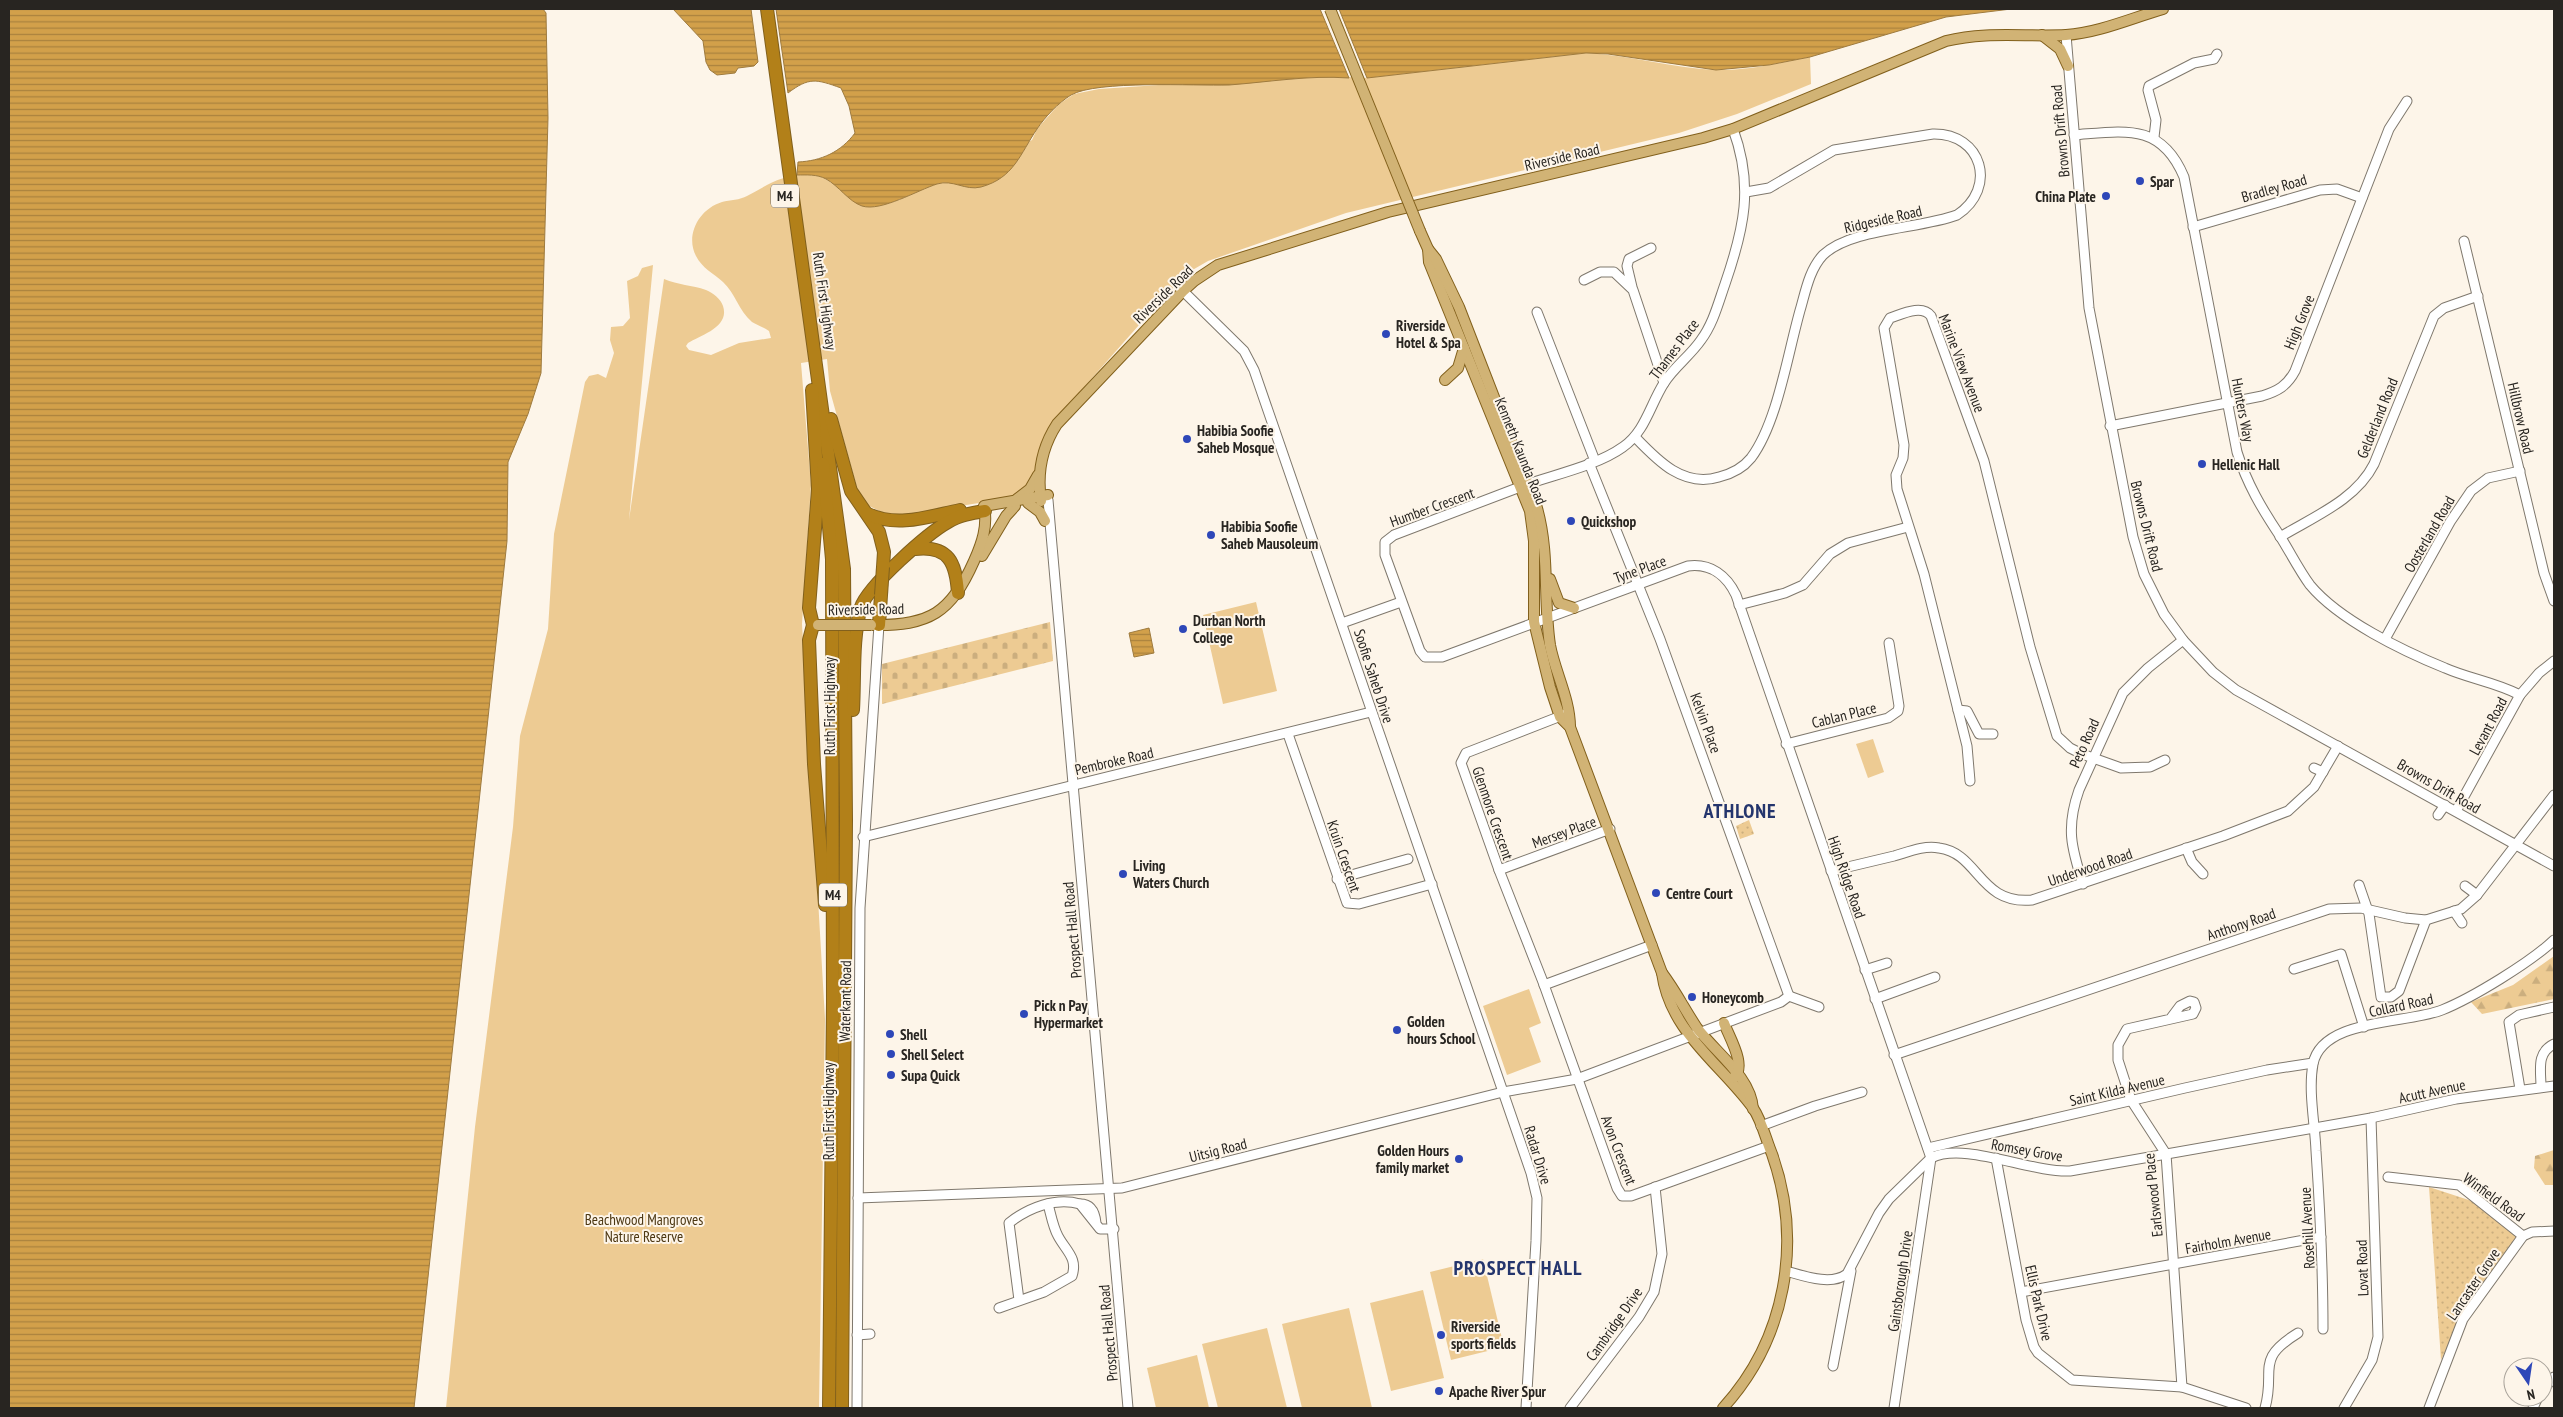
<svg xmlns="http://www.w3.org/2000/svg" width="2563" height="1417" viewBox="0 0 2563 1417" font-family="'PT Sans Narrow',sans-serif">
<defs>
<pattern id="grass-dots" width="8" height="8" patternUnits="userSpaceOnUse" patternTransform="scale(1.25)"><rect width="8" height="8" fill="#edcb93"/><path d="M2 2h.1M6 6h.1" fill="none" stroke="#cbae7e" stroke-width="1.8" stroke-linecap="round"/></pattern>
<pattern id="forest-firs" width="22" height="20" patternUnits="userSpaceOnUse" patternTransform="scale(1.25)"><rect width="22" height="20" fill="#edcb93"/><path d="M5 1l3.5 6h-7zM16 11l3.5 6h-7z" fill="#cbae7e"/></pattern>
<pattern id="cemetery-stones" width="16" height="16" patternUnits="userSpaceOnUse" patternTransform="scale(1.25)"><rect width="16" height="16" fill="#edcb93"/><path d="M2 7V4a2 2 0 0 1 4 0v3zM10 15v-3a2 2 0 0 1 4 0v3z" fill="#cbae7e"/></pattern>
<pattern id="water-rules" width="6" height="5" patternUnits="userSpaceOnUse" patternTransform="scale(1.25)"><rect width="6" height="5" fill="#d2a04a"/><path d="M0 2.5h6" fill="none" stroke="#aa823d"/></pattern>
</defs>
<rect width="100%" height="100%" fill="#fdf5e9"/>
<!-- grass -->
<g fill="url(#grass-dots)">
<path d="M 1749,820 L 1754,834 L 1740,839 L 1736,826 Z"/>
<path d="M 2429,1187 L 2478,1203 L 2517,1236 L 2460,1320 L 2441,1360 Z"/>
</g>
<!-- forest -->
<g fill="url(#forest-firs)">
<path d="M 2554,956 L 2554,999 L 2482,1014 L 2471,1002 L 2513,985 Z"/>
<path d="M 2554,1150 L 2554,1185 L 2545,1185 L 2534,1168 L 2535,1156 Z"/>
</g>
<!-- cemetery -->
<path fill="url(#cemetery-stones)" d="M 1050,622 L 1053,661 L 882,704 L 882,664 Z"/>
<!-- park -->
<g fill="#edcb93">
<path d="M 1586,53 C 1630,55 1672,68 1715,70 C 1746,71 1780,63 1810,57 L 1811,84 L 1737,114 L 1679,133 L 1346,213 L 1208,261 L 1189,272 L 1162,299 L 1055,420 L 1035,476 L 1016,497 L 892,517 L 869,506 L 859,495 L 830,391 L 827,359 L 801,363 L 811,485 L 802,624 L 825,1019 L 819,1408 L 446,1408 L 475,1127 L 513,827 L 520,736 L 548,629 L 554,534 L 585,382 L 589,376 L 598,374 L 606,378 L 614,353 L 610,340 L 611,327 L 623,326 L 630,318 L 627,281 L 638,276 L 642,268 L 653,265 L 629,520 L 664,279 C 678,285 692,285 706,290 C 713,293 721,299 723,306 C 730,327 701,335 688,343 L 686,346 L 689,350 L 711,355 L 739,343 L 771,338 L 769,331 C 763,327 757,325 752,322 C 739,311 735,293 723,282 C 713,273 702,268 696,256 C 685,235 699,209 722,202 C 730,200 740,200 747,196 C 767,185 787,172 811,175 C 841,178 847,210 881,205 C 905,202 925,182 953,182 L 1032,140 L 1037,129 L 1059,104 L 1074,94 L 1099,89 L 1159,85 L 1227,85 L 1324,76 L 1367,78 Z"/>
<path d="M 1256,602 L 1277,691 L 1223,704 L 1203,615 Z"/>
<path d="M 1873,739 L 1884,772 L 1868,778 L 1856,744 Z"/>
<path d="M 1529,989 L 1541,1023 L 1529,1028 L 1541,1062 L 1507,1075 L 1483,1006 Z"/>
<path d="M 1483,1259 L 1504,1347 L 1451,1360 L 1430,1272 Z"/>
<path d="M 1423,1290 L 1444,1378 L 1391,1391 L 1370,1303 Z"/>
<path d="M 1349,1308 L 1372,1408 L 1302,1408 L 1282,1324 Z"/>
<path d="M 1267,1328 L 1287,1408 L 1218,1408 L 1202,1344 Z"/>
<path d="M 1197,1355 L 1209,1408 L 1156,1408 L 1147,1368 Z"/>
</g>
<!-- water -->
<g fill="url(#water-rules)" stroke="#9f7b3e">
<path d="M 9,9 L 543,9 L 546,13 L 548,118 L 541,373 L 528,414 L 508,462 L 507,541 L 414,1408 L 9,1408 Z"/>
<path d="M 673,9 L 751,9 L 758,62 L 754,66 L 738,68 L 735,73 L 717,75 L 710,70 L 706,62 L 703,41 Z"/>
<path d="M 776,9 L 1320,9 L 1349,78 C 1309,75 1269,82 1229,85 C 1195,86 1097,80 1071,95 C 1058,103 1045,117 1037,129 C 1020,154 1014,178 981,187 C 965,191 953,179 937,184 C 918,190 881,212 862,206 C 848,201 839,186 826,179 C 817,174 806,175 797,175 L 798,162 C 821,161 841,152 855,133 L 849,106 L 841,88 C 816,79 809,77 788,93 Z"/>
<path d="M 1339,9 L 2011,9 L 1946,17 L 1810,57 L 1769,65 L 1716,70 L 1608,54 L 1586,53 L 1367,78 Z"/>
<path d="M 1149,628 L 1154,653 L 1134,657 L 1129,633 Z"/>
</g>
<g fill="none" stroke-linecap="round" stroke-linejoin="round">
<defs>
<g id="minor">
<path d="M 2066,35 L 2089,308 L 2133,537 L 2144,574 L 2164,614 L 2183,640 L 2213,672 L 2236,690 L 2554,866"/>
<path d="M 2074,135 C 2124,131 2161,122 2184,177 L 2237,452 C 2247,484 2262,509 2280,536 C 2290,552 2299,570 2310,585 C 2339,620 2403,651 2445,668 C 2470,679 2495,682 2520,695"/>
<path d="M 2154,137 L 2156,120 L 2148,90 L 2149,86 L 2194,63 L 2214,59 L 2217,54"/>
<path d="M 2193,227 L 2320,190 L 2337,189 L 2362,198"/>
<path d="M 2464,241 L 2544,573 L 2554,601"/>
<path d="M 1584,280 L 1600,272 L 1614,272 L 1633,290 L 1664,383"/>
<path d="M 1632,287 L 1627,266 L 1629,259 L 1651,248"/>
<path d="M 1183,291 L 1244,351 L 1254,370 L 1531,1173 L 1537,1198 L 1536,1241 L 1526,1408"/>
<path d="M 1537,312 L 1595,461"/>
<path d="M 2110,426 L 2262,396 C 2278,391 2287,386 2295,371 L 2389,129 L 2407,101"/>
<path d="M 1635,437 C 1657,460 1683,488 1719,477 C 1731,474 1743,468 1751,458 C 1778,422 1788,351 1801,307 C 1806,289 1810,269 1823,255 C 1851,228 1920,229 1957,215 C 1998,188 1982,133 1933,134 L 1834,150 L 1769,188 L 1746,192"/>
<path d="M 1589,463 L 1660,639 L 1789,996"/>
<path d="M 1528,484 C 1557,474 1598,465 1623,447 C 1645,432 1650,405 1664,383 C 1674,367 1690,356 1701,340 C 1713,324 1718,304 1725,284 C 1744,229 1754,186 1733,129"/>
<path d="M 1520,487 L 1394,535 L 1385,542 L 1385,555 L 1420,651 L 1425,657 L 1442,657 L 1688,566 C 1711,563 1727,576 1736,595 L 1931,1158 L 1894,1408"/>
<path d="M 1048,500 L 1128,1408"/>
<path d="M 2280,537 C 2313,517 2356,500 2374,464 L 2434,316 L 2444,308 L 2478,296"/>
<path d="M 1739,605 L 1785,593 L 1803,585 L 1830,554 L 1848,543 L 1908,527"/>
<path d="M 1342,623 L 1401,602"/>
<path d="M 2385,639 L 2450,522 L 2471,491 L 2488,478 L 2520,471"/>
<path d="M 1958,710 L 1967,711 L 1979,734 L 1993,734"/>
<path d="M 1566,714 L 1466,753 L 1461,763 L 1499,870 L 1543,982 L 1617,1188 L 1622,1196 L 1631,1196 L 1769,1146"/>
<path d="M 1288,734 L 1347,903 L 1359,904 L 1432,884"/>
<path d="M 1786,744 L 1888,718 L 1898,711 L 1899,706 L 1889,643"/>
<path d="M 2314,768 L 2323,772"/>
<path d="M 1970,781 L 1967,746 L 1924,574 L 1897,489 L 1896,475 L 1903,458 L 1904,445 L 1884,328 L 1890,318 C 1902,314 1922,304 1931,316 L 1984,461 L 2030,647 L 2057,736 L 2070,748 L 2082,754 L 2121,768 L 2150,767 L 2165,760"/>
<path d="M 2456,811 L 2520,695 L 2539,673 L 2554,661"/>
<path d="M 2438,815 L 2445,805"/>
<path d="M 863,837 L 1371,712"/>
<path d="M 2186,848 L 2192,862 L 2203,874"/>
<path d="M 1499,870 L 1610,829"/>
<path d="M 1831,871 C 1852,866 1873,861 1894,856 C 1908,852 1924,845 1939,848 C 1979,853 1979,905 2032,900 L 2223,836 L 2288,811 L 2314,787 L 2338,746"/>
<path d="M 1337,879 L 1408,859"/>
<path d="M 2083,884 C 2071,847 2066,827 2079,790 L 2123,693 L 2148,668 L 2183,640"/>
<path d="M 2359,885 L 2369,914 L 2381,997 L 2391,997 L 2399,991 L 2426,920"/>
<path d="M 2465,886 L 2477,895"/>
<path d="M 2454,911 L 2462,923"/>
<path d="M 2294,969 L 2341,954 L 2364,1027"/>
<path d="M 1865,970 L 1887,963"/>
<path d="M 1544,985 L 1652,945"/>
<path d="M 1789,996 L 1819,1007"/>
<path d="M 1875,999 L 1935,977"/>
<path d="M 2171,1018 L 2180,1006 L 2190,1001 L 2194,1002 L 2196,1008 L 2193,1014 L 2127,1029 L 2118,1045 L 2118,1060 L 2131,1100 L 2166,1154 L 2182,1387"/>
<path d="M 1894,1055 L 2329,909 L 2361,908 L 2405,918 L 2426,920 L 2461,909 L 2477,895 L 2554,795"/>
<path d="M 2541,1087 C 2541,1070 2536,1053 2554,1044"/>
<path d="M 2520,1089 L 2509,1022 L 2519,1015 L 2554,1007"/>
<path d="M 1761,1126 L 1815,1106 L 1862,1092"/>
<path d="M 1928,1148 L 2185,1088 L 2267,1070 L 2313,1063"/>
<path d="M 1996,1158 L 2026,1320 L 2034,1347 L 2038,1353 L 2072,1380 L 2182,1387 L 2246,1408"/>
<path d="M 2388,1177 L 2459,1185 L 2523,1236"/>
<path d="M 858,1198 L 1122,1188 L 1503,1092 L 1577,1079 L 1781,1002 L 1789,996"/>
<path d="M 1096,1223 C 1095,1213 1092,1204 1080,1204 L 1100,1229 L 1114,1229"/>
<path d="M 1786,1271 C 1804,1276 1831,1286 1847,1274 L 1879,1213 L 1889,1199 L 1931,1158 C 1964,1141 2031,1173 2070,1171 L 2371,1118 L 2456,1099 L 2554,1086"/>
<path d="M 2021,1292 L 2321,1237"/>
<path d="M 1019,1300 L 1009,1223 C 1028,1208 1055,1197 1080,1204"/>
<path d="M 999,1308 L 1044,1292 L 1072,1276 C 1078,1258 1066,1251 1058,1236 C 1053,1227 1051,1215 1048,1204"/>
<path d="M 2323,1329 C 2323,1269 2320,1210 2316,1151 C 2315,1124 2308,1091 2313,1064 C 2322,1018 2407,1024 2442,1010 C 2472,998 2531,962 2554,940"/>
<path d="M 857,1335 L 870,1334"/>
<path d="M 1833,1366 L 1851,1271"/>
<path d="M 2543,1390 L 2554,1377"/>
<path d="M 857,1408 L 860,908 L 879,625"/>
<path d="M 1570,1408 L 1639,1317 L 1654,1292 L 1662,1254 L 1655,1187"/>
<path d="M 2265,1408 C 2276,1369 2254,1360 2298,1333"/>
<path d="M 2344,1408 L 2372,1360 L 2378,1337 L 2371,1118"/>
<path d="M 2429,1408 L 2463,1319 L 2523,1236 L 2532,1232 L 2554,1231"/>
<path d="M 2533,1408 L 2538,1397"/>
</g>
<g id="major">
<path d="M 2042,35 L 2060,49 L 2068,66"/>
<path d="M 1420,231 L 1428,249 L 1429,262 L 1530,511 L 1534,541 L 1534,622 L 1550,687 L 1560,717 L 1570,727 L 1662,973 C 1670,1032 1720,1063 1753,1108 C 1762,1121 1766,1140 1772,1154 C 1803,1242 1786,1339 1723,1408"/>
<path d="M 1428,249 L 1436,259 L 1459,307 L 1537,508 C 1550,555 1543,598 1550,645 C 1555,672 1570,699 1570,727"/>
<path d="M 1445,380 L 1458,368 L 1464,348"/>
<path d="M 1017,499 L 1030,489 L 1038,475"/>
<path d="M 1041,501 C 1037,474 1042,447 1057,424 L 1183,291 L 1194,281 L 1218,265 L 1388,212 L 1703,138 L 1733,129 L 1946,41 C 1986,31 2025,37 2066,35 C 2098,33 2132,18 2163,9"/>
<path d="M 1028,503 L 1040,512 L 1045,521"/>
<path d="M 982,556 L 1006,516 L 1015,506"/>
<path d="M 1550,579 L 1559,603 L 1574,608"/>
<path d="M 873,625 C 929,626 951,613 974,561 C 982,543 988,526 984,506 L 1048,495"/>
<path d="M 1662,973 C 1675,990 1685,1010 1697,1028 C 1716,1053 1751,1077 1753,1109"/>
<path d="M 1724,1023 C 1729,1037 1748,1067 1733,1078"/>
</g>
<g id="highway">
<path d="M 767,9 L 844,569 L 846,820 L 842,1408"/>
<path d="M 812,390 L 818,489 L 809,608 L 813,625 L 809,640 L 814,764 L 825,905"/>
<path d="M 831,419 L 851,491 L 879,532 L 884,552 L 883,567"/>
<path d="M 823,464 L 832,559 L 833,1002 L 829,1408"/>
<path d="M 868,514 C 898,528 930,516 960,510"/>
<path d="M 915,549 C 949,545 956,563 958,593"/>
<path d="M 879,625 L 881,595"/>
<path d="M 853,710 C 855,677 852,639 861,607 C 868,586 928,533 948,522 C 959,515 972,513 985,511"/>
</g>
</defs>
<!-- minor casing -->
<use href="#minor" stroke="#7f786d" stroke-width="11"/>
<!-- major casing -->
<use href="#major" stroke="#82601c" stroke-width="12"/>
<!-- highway casing -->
<use href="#highway" stroke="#82601c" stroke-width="14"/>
<!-- minor -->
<use href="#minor" stroke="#fff" stroke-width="9"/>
<!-- major -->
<use href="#major" stroke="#d1b375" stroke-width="10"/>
<!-- highway -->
<use href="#highway" stroke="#b28019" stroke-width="12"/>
<defs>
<g id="major-bridge">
<path d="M 1330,9 L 1420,231"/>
<path d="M 818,625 L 871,625"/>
</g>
<path id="highway-bridge" d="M 881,595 L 883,567"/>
</defs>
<!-- major-bridge casing -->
<use href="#major-bridge" stroke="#82601c" stroke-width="12" stroke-linecap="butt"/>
<!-- highway-bridge casing -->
<use href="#highway-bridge" stroke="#82601c" stroke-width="14" stroke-linecap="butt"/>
<!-- major-bridge -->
<use href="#major-bridge" stroke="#d1b375" stroke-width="10"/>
<!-- highway-bridge -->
<use href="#highway-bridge" stroke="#b28019" stroke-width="12"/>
</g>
<!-- markers -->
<g fill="#2e47b8" stroke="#fdf5e9" stroke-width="2">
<circle cx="2140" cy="181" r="5"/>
<circle cx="2106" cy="196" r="5"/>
<circle cx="1386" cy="334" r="5"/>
<circle cx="1187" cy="439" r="5"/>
<circle cx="2202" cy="464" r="5"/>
<circle cx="1571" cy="521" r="5"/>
<circle cx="1211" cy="535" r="5"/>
<circle cx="1183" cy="629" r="5"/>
<circle cx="1123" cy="874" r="5"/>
<circle cx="1656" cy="893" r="5"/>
<circle cx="1692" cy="997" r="5"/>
<circle cx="1024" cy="1014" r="5"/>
<circle cx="1397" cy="1030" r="5"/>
<circle cx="890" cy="1034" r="5"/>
<circle cx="891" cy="1054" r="5"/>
<circle cx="891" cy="1075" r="5"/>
<circle cx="1459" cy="1159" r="5"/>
<circle cx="1441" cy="1335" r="5"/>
<circle cx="1439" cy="1391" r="5"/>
</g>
<g text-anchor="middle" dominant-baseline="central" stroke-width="4" stroke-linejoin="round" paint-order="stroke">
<!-- shield labels -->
<g fill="#fdf5e9" stroke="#68635d" stroke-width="1">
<rect x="771" y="184.5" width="28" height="23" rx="4"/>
<rect x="819" y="883.5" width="28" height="23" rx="4"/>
</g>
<g font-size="14" font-weight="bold" fill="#282521">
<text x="785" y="196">M4</text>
<text x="833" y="895">M4</text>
</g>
<!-- street labels -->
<g font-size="15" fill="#282521" stroke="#fdf5e9">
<text transform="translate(2060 131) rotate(-95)">Browns Drift Road</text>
<text transform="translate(1562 157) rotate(-13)">Riverside Road</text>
<text transform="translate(2274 188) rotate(-16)">Bradley Road</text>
<text transform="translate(1883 219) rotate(-13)">Ridgeside Road</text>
<text transform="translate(1163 294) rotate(-44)">Riverside Road</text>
<text transform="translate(825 301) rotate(82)">Ruth First Highway</text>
<text transform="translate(2299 322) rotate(-68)">High Grove</text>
<text transform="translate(1674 349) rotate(-53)">Thames Place</text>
<text transform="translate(1962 363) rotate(69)">Marine View Avenue</text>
<text transform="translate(2243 410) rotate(79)">Hunters Way</text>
<text transform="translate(2377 418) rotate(-68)">Gelderland Road</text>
<text transform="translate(2521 418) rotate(77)">Hillbrow Road</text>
<text transform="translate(1521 451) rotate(68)">Kenneth Kaunda Road</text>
<text transform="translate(1432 507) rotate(-20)">Humber Crescent</text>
<text transform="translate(2147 526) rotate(76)">Browns Drift Road</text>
<text transform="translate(2429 534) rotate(-60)">Oosterland Road</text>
<text transform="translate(1640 569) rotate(-20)">Tyne Place</text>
<text transform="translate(866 609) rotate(-1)">Riverside Road</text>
<text transform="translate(1374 676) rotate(72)">Soofie Saheb Drive</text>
<text transform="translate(829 706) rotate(-90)">Ruth First Highway</text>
<text transform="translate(1844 715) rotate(-14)">Cablan Place</text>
<text transform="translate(1706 723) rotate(70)">Kelvin Place</text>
<text transform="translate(2488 726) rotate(-62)">Levant Road</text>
<text transform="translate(2084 743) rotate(-66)">Peto Road</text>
<text transform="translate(1114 761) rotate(-13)">Pembroke Road</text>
<text transform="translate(2439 786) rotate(30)">Browns Drift Road</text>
<text transform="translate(1493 813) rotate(71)">Glenmore Crescent</text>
<text transform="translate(1564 832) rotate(-20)">Mersey Place</text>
<text transform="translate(1344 856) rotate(71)">Kruin Crescent</text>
<text transform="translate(2090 867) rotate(-19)">Underwood Road</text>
<text transform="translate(1847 877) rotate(71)">High Ridge Road</text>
<text transform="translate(2241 924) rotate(-19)">Anthony Road</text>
<text transform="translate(1072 930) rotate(-95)">Prospect Hall Road</text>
<text transform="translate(845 1001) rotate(-89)">Waterkant Road</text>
<text transform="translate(2401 1005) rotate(-12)">Collard Road</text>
<text transform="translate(2117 1090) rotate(-13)">Saint Kilda Avenue</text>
<text transform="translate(2432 1091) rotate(-12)">Acutt Avenue</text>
<text transform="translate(828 1111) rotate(-90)">Ruth First Highway</text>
<text transform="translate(1218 1150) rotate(-14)">Uitsig Road</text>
<text transform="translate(1619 1150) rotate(69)">Avon Crescent</text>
<text transform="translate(2027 1150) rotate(10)">Romsey Grove</text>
<text transform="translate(1538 1155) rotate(73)">Radar Drive</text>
<text transform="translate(2153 1195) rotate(-96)">Earlswood Place</text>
<text transform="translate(2494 1197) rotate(36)">Winfield Road</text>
<text transform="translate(2307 1228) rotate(-93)">Rosehill Avenue</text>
<text transform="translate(2228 1241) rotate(-10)">Fairholm Avenue</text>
<text transform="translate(2362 1268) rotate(-92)">Lovat Road</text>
<text transform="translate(1900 1281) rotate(-82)">Gainsborough Drive</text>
<text transform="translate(2473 1284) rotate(-56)">Lancaster Grove</text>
<text transform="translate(2039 1303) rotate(77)">Ellis Park Drive</text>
<text transform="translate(1614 1324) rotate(-55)">Cambridge Drive</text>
<text transform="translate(1108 1333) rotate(-95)">Prospect Hall Road</text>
</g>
<!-- poi labels -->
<g font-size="15" font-weight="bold" fill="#282521" stroke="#fdf5e9" text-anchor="start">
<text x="2150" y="181">Spar</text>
<text x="2096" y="196" text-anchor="end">China Plate</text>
<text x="1396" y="325">Riverside<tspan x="1396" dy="17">Hotel &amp; Spa</tspan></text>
<text x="1197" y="430">Habibia Soofie<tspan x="1197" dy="17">Saheb Mosque</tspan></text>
<text x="2212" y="464">Hellenic Hall</text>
<text x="1581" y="521">Quickshop</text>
<text x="1221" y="526">Habibia Soofie<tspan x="1221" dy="17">Saheb Mausoleum</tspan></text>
<text x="1193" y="620">Durban North<tspan x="1193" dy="17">College</tspan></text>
<text x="1133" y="865">Living<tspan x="1133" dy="17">Waters Church</tspan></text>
<text x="1666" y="893">Centre Court</text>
<text x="1702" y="997">Honeycomb</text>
<text x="1034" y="1005">Pick n Pay<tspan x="1034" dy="17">Hypermarket</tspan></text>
<text x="1407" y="1021">Golden<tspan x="1407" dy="17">hours School</tspan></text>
<text x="900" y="1034">Shell</text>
<text x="901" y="1054">Shell Select</text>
<text x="901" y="1075">Supa Quick</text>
<text x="1449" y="1150" text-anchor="end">Golden Hours<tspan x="1449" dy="17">family market</tspan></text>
<text x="1451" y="1326">Riverside<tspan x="1451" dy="17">sports fields</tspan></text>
<text x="1449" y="1391">Apache River Spur</text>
</g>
<!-- park labels -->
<g font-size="15" fill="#4c3712" stroke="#fdf5e9">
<text x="644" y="1219">Beachwood Mangroves<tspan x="644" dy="17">Nature Reserve</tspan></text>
</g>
<!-- district labels -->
<g font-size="20" font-weight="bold" letter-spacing="1" fill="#24356d" stroke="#fdf5e9">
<text x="1740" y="811">ATHLONE</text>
<text x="1518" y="1268">PROSPECT HALL</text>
</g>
</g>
<!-- border -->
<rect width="2563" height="1417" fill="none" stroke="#282521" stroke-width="20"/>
<!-- north arrow -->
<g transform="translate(2528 1382) rotate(167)"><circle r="24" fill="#fdf5e9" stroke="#a8a299"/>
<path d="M0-4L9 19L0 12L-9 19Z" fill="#2e47b8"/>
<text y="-8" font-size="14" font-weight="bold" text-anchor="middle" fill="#282521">N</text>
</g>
</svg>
